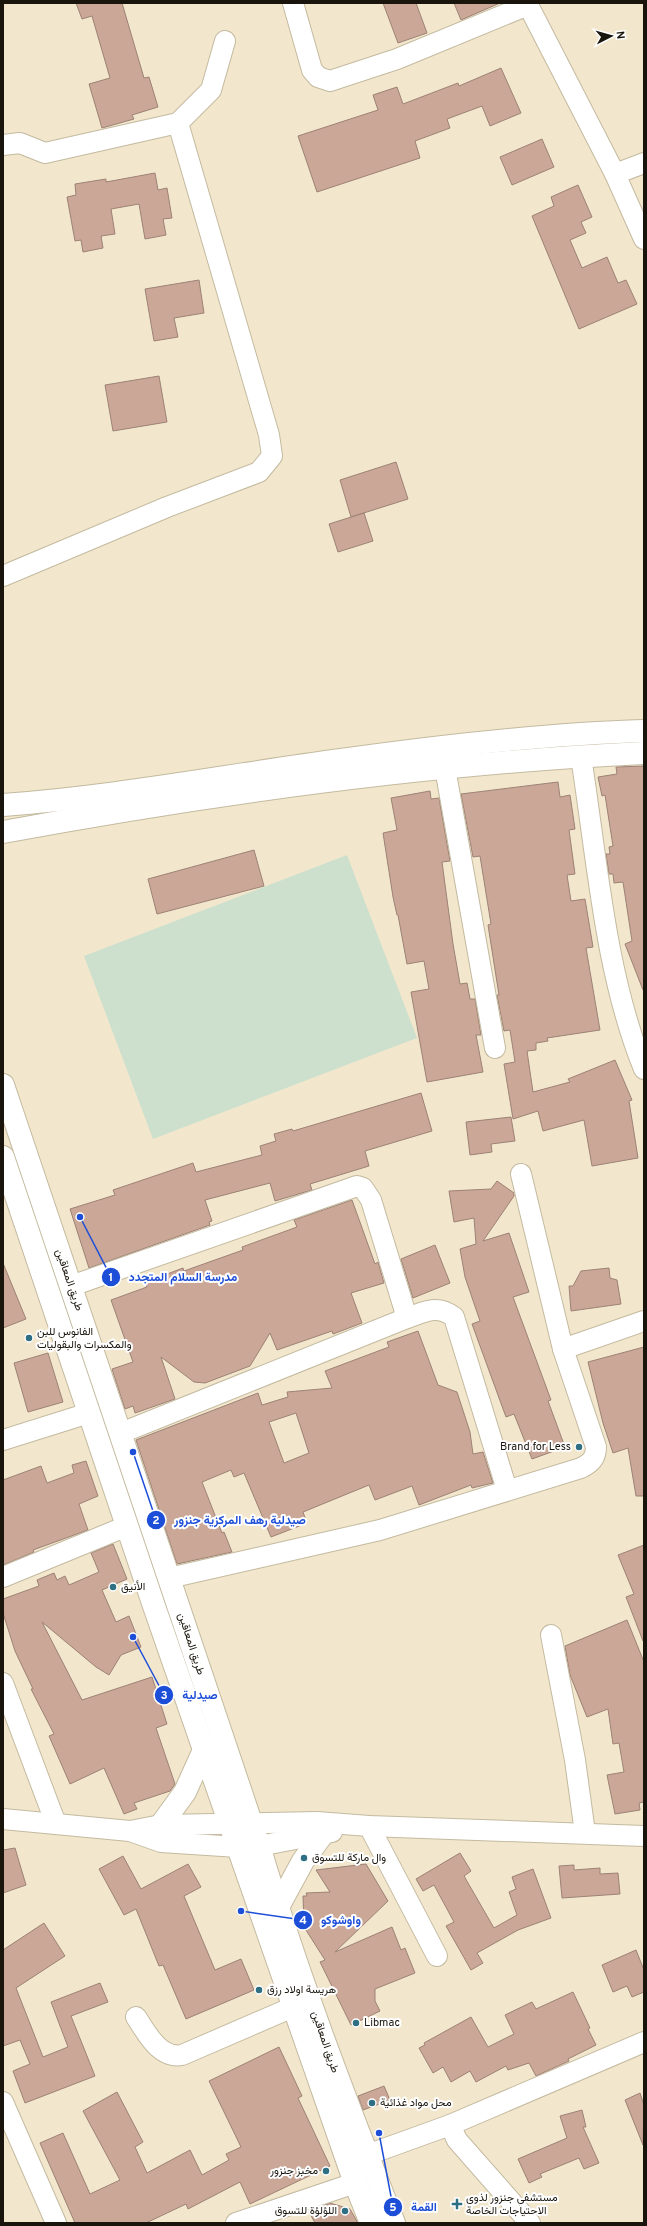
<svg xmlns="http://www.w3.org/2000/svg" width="647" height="2226" viewBox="0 0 647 2226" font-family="Overpass,Vazirmatn,sans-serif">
<rect width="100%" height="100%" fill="#f2e7cc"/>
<!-- green -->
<path fill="#cde0ce" d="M 347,855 L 417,1038 L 153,1139 L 84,956 Z"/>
<!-- building -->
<g fill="#caa797" stroke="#9d8276" fill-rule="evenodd">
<path d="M 76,3 L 122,3 L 144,78 L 149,77 L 158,107 L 132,115 L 134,119 L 102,128 L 89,84 L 110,78 L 92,16 L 82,19 Z"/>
<path d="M 383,3 L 416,3 L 427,33 L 398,43 Z"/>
<path d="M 454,3 L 500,3 L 461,20 Z"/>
<path d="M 501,68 L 521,113 L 490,126 L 482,106 L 447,119 L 450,128 L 415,141 L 420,158 L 317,192 L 298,136 L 378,110 L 373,95 L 397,87 L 403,104 L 458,83 L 459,86 Z"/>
<path d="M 542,139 L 554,167 L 512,185 L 500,157 Z"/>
<path d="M 155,173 L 158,190 L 167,188 L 172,218 L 163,219 L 166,235 L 145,239 L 139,204 L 111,209 L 115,234 L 101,236 L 103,248 L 83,252 L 81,240 L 75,241 L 67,197 L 76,195 L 75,184 L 106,179 L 106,182 Z"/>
<path d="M 578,185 L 592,217 L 581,222 L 586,233 L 570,240 L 582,268 L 607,257 L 618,283 L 626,280 L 637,304 L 579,329 L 532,216 L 554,206 L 551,197 Z"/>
<path d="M 199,280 L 204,313 L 174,318 L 178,337 L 154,341 L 145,289 Z"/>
<path d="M 159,376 L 167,422 L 113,431 L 105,385 Z"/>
<path d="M 396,462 L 408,499 L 351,517 L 340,480 Z"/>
<path d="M 364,513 L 373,541 L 338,552 L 329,524 Z"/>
<path d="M 644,766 L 644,990 L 643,990 L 625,944 L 632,941 L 623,882 L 614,883 L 613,874 L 609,874 L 606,854 L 610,854 L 609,847 L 613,846 L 605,795 L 602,796 L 598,777 L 617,774 L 616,767 Z"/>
<path d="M 558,782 L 560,797 L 570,795 L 575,829 L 569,830 L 575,874 L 567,875 L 571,901 L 585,899 L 593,947 L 586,948 L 600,1030 L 547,1038 L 548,1041 L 536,1043 L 536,1050 L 527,1051 L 533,1092 L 570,1082 L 568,1079 L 615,1060 L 632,1100 L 629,1101 L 638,1158 L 592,1166 L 584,1120 L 543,1131 L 538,1111 L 513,1119 L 504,1064 L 515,1062 L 510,1030 L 504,1031 L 497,995 L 499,995 L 488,925 L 491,924 L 480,856 L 473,857 L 461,794 Z"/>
<path d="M 430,791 L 431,799 L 439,798 L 450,861 L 442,862 L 453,944 L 460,984 L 467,983 L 470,999 L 475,999 L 481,1035 L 476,1035 L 483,1072 L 427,1082 L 411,992 L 429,989 L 424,961 L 407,964 L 398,915 L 397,915 L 393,897 L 383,833 L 397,830 L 391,798 Z"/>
<path d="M 254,850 L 264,886 L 157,914 L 148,879 Z"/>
<path d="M 421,1093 L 432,1131 L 365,1151 L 369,1166 L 310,1184 L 312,1190 L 275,1201 L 270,1183 L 205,1200 L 212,1221 L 209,1222 L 210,1225 L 89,1268 L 70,1209 L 115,1195 L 113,1190 L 193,1163 L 196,1172 L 262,1155 L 260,1146 L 276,1141 L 274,1134 L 292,1129 L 293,1131 Z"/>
<path d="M 511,1117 L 515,1141 L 491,1144 L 492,1152 L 470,1155 L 466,1122 Z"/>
<path d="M 497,1181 L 514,1193 L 514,1196 L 483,1241 L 509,1233 L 529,1292 L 513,1297 L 551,1400 L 548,1401 L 565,1447 L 532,1459 L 514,1414 L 506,1417 L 472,1324 L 480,1321 L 465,1277 L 460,1249 L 476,1244 L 474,1218 L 454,1222 L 449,1191 L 491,1189 Z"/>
<path d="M 352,1200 L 375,1264 L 378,1262 L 384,1283 L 351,1293 L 362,1323 L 333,1334 L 332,1331 L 277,1350 L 270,1333 L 250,1366 L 205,1383 L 194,1382 L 161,1357 L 175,1399 L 135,1413 L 133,1406 L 125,1409 L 112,1369 L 133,1362 L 111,1300 L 147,1287 L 146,1282 L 183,1268 L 184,1271 L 243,1250 L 242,1247 L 297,1227 L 294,1220 Z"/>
<path d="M 435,1245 L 450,1283 L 413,1298 L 401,1259 Z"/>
<path d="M 3,1263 L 26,1319 L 3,1328 Z"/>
<path d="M 609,1268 L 610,1278 L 617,1280 L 621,1304 L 571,1311 L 569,1286 L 573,1286 L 581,1271 Z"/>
<path d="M 418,1331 L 438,1385 L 457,1392 L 470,1432 L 473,1454 L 483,1452 L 493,1483 L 472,1488 L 471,1485 L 419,1505 L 412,1486 L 375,1500 L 369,1485 L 303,1512 L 307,1523 L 271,1537 L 244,1473 L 234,1477 L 231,1470 L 202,1482 L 222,1533 L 224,1532 L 232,1552 L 177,1564 L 136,1440 L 258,1393 L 262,1405 L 288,1397 L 287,1392 L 332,1388 L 325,1371 L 389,1347 L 387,1342 ZM 296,1413 L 309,1453 L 284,1463 L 269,1422 Z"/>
<path d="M 644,1347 L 644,1496 L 636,1496 L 628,1448 L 613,1453 L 603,1423 L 588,1362 Z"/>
<path d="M 48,1353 L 63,1402 L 28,1412 L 14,1363 Z"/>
<path d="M 86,1461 L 98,1496 L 79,1504 L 88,1530 L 33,1550 L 34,1552 L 3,1565 L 3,1480 L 41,1466 L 47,1483 L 74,1473 L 72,1465 Z"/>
<path d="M 113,1544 L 127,1579 L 102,1590 L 116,1622 L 129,1616 L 141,1647 L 121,1655 L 109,1675 L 96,1667 L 42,1622 L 82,1700 L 152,1677 L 167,1724 L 156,1728 L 175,1784 L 170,1791 L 134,1803 L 137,1809 L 124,1814 L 104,1768 L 70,1784 L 49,1736 L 54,1734 L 31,1689 L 33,1689 L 15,1651 L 3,1613 L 3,1599 L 39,1586 L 37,1580 L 54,1573 L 57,1580 L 65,1576 L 69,1585 L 99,1572 L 91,1553 Z"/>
<path d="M 644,1545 L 644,1641 L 643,1641 L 626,1597 L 634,1594 L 618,1555 Z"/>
<path d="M 627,1620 L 644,1662 L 644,1802 L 639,1803 L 640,1810 L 615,1814 L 607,1775 L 624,1772 L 619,1743 L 613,1744 L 608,1709 L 587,1717 L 570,1675 L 565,1646 Z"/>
<path d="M 15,1848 L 26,1885 L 3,1893 L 3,1850 Z"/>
<path d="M 460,1853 L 471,1871 L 464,1876 L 494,1928 L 517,1915 L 509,1892 L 516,1889 L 512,1877 L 533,1869 L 551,1918 L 518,1930 L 477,1953 L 483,1963 L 471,1970 L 446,1926 L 454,1922 L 434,1885 L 423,1891 L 416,1879 Z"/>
<path d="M 123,1856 L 141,1889 L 188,1864 L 201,1887 L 184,1896 L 215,1970 L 241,1959 L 254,1990 L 186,2019 L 163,1965 L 159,1966 L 136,1909 L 124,1915 L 99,1869 Z"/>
<path d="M 366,1864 L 388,1901 L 335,1952 L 392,1927 L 401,1950 L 405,1948 L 415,1973 L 375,1989 L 375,2001 L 380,2011 L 351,2025 L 320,1962 L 325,1960 L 304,1927 L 303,1896 L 307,1896 L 306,1893 L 330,1892 L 316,1870 Z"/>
<path d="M 574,1865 L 574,1870 L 600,1868 L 600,1874 L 618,1873 L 620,1894 L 562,1898 L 559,1866 Z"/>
<path d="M 44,1923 L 65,1956 L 16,1988 L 43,2057 L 68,2047 L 51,2002 L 100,1983 L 108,2002 L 71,2016 L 95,2076 L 25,2103 L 13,2071 L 30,2064 L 20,2040 L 3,2046 L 3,1950 Z"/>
<path d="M 636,1950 L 644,1970 L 644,1992 L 632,1997 L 627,1986 L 613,1992 L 602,1965 Z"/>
<path d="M 573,1992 L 590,2028 L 588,2029 L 596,2045 L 568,2059 L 569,2061 L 536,2076 L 529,2063 L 508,2070 L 506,2066 L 476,2082 L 470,2071 L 451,2082 L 443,2067 L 433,2073 L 419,2048 L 425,2045 L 424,2043 L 471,2017 L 488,2047 L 514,2034 L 505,2015 L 532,2002 L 536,2009 Z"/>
<path d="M 279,2047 L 302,2096 L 298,2098 L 330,2166 L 250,2204 L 240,2182 L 188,2209 L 186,2204 L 146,2223 L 75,2223 L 40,2143 L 63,2133 L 90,2194 L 120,2180 L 83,2111 L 117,2092 L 143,2142 L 135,2147 L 147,2173 L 190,2150 L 202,2175 L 229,2160 L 226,2154 L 241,2147 L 209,2081 Z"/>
<path d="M 384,2086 L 390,2100 L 363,2110 L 358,2096 Z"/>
<path d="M 640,2093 L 644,2105 L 643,2145 L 625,2100 Z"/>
<path d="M 582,2110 L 586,2127 L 583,2127 L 599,2163 L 584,2169 L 579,2158 L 540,2174 L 542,2177 L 529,2183 L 518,2159 L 567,2138 L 560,2116 Z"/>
<path d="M 330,2203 L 350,2209 L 358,2223 L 315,2223 L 309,2212 Z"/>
</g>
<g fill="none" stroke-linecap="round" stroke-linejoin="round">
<defs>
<g id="minor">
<path d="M 293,3 L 312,70 L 318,77 L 330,81 L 397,59 L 528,5"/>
<path d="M 527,3 L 615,174"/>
<path d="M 3,145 L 20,143 L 45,153 L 178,123 L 211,90 L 225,41"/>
<path d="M 644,163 L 615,174 L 644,239"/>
<path d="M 3,576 L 167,507 L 259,472 L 272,456 L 269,435 L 178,123"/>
<path d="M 581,757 C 597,858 605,974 644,1069"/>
<path d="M 445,768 L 495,1048"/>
<path d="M 521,1174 L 563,1349"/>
<path d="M 71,1286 L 357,1186 L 363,1188 L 371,1200 L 407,1318"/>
<path d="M 121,1433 L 407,1318 C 425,1312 437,1304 454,1317 L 507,1490"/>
<path d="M 3,1440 L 89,1413"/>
<path d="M 3,1577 L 127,1526"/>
<path d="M 169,1578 L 380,1530 L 581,1468 C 591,1463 596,1458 596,1447 L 563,1349 L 644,1321"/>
<path d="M 551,1635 L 575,1760 L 585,1833"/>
<path d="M 3,1683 L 56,1824"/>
<path d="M 3,1819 L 130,1831 L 161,1842 L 238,1847 L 259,1846 L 332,1832"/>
<path d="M 369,1826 L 437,1956"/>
<path d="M 130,1831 L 161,1825 L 317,1822 L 369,1826 L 644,1836"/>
<path d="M 136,2017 C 147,2033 159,2059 182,2055 L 293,2007"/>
<path d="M 3,2102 L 56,2223"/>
<path d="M 450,2125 L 644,2042"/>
<path d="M 367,2155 L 450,2125 L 457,2140 L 530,2223"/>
<path d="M 236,2223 L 355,2183"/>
</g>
<g id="tertiary">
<path d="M 3,805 C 116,797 228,775 341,760 C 441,746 542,734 644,731"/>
<path d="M 3,832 C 214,793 429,763 644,753"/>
<path d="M 3,1085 L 259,1846 C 297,1974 345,2099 394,2223"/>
<path d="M 3,1157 L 155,1609 L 355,2183 L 371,2223"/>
<path d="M 161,1825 L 185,1792 L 204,1750"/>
<path d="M 278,1907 L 303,1861 L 322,1835"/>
</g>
</defs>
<!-- minor casing -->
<use href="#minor" stroke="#c4baa0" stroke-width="22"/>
<!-- tertiary casing -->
<use href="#tertiary" stroke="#c4baa0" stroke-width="24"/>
<!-- minor -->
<use href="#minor" stroke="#fff" stroke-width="20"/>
<!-- tertiary -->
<use href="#tertiary" stroke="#fff" stroke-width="22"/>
</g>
<!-- markers -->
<g fill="#2f6f83" stroke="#fff" stroke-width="1.5">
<circle cx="29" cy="1338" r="4"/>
<circle cx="579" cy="1447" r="4"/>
<circle cx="113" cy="1587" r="4"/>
<circle cx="304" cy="1858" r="4"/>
<circle cx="259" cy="1990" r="4"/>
<circle cx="356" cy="2023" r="4"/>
<circle cx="372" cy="2103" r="4"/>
<circle cx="326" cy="2171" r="4"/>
<path d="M455 2198h4v4h4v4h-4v4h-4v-4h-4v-4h4z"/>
<circle cx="345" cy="2211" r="4"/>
</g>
<g text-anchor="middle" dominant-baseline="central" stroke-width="4" stroke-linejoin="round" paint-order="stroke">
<!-- street labels -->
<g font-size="11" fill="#19150c" stroke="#fff">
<text transform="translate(69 1280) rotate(71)">طريق المعاقين</text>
<text transform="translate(191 1644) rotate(72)">طريق المعاقين</text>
<text transform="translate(325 2042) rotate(71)">طريق المعاقين</text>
</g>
<!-- poi labels -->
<g font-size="11" fill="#19150c" stroke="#fff" text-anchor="start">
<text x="37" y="1332">الفانوس للبن<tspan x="37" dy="13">والمكسرات والبقوليات</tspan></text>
<text x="571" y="1447" text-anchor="end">Brand for Less</text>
<text x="121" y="1587">الأنيق</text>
<text x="312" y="1858">وال ماركة للتسوق</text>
<text x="267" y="1990">هريسة اولاد رزق</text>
<text x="364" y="2023">Libmac</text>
<text x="380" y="2103">محل مواد غذائية</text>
<text x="318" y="2171" text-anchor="end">مخبز جنزور</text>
<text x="466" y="2198">مستشفي جنزور لذوي<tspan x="466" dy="13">الاحتياجات الخاصة</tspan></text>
<text x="337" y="2211" text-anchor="end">اللؤلؤة للتسوق</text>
</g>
</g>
<!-- callouts -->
<path fill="none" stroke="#1d4ed8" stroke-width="1.5" d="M80 1217L111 1277M133 1452L156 1520M133 1637L164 1695M241 1911L303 1920M379 2133L393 2207"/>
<g fill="#1d4ed8" stroke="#fff" stroke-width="1.5">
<circle cx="80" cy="1217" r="4"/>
<circle cx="133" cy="1452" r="4"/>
<circle cx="133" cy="1637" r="4"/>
<circle cx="241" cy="1911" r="4"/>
<circle cx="379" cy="2133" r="4"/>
<circle cx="111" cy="1277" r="10"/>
<circle cx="156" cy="1520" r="10"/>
<circle cx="164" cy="1695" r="10"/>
<circle cx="303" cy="1920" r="10"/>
<circle cx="393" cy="2207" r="10"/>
</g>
<g font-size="12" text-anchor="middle" font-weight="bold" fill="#fff">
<text x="111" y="1281">1</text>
<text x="156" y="1524">2</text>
<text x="164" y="1699">3</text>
<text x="303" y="1924">4</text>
<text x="393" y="2211">5</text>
</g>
<g font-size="12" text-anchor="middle" font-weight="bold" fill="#1d4ed8" stroke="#fff" stroke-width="4" stroke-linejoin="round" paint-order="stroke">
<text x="183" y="1281">مدرسة السلام المتجدد</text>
<text x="240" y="1524">صيدلية رهف المركزية جنزور</text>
<text x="200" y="1699">صيدلية</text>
<text x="341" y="1924">واوشوكو</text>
<text x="424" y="2211">القمة</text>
</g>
<!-- border -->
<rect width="647" height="2226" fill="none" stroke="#19150c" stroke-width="8"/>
<!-- north arrow -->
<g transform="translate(611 36) rotate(84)" stroke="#ffffff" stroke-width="3" paint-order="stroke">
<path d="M0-3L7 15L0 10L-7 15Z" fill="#19150c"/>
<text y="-6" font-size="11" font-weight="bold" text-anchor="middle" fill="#19150c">N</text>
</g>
</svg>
